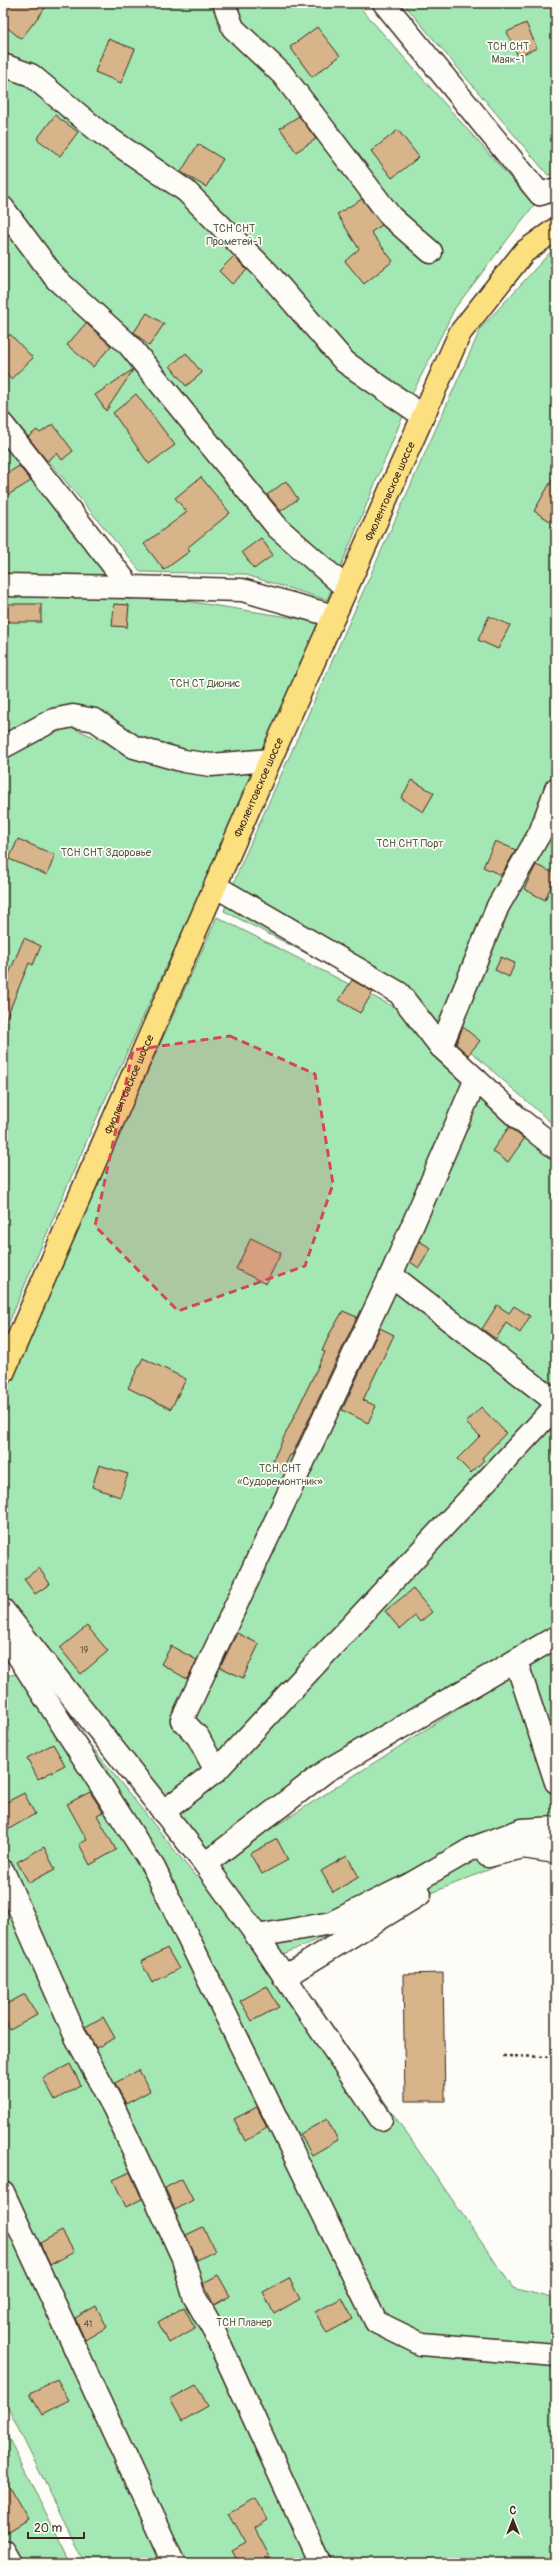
<svg xmlns="http://www.w3.org/2000/svg" width="559" height="2566" viewBox="0 0 559 2566" font-family="Pangolin,sans-serif">
<rect width="100%" height="100%" fill="#fdfcf7"/>
<filter id="ink" filterUnits="userSpaceOnUse"><feTurbulence type="fractalNoise" baseFrequency=".025" numOctaves="2"/><feDisplacementMap in="SourceGraphic" scale="8" xChannelSelector="R" yChannelSelector="G"/><feConvolveMatrix kernelMatrix="1 2 1 2 8 2 1 2 1" color-interpolation-filters="sRGB"/></filter>
<g filter="url(#ink)">
<!-- green -->
<g fill="#a3e8b4" stroke="#6f8969">
<path d="M 3,3 L 356,3 L 534,205 L 455,308 L 412,394 L 327,600 L 243,574 L 141,572 L 3,406 Z"/>
<path d="M 403,3 L 556,3 L 556,174 L 548,175 Z"/>
<path d="M 556,246 L 556,1127 L 434,1019 L 224,911 L 239,869 L 481,328 Z"/>
<path d="M 3,442 L 135,593 L 320,622 L 260,755 L 193,761 L 61,707 L 3,741 Z"/>
<path d="M 71,727 L 128,752 L 260,763 L 93,1126 L 3,1336 L 3,758 L 25,744 Z"/>
<path d="M 217,917 L 394,1007 L 556,1143 L 556,1640 L 195,1867 L 3,1623 L 3,1395 Z"/>
<path d="M 556,1646 L 556,1842 L 283,1954 L 513,2288 L 556,2299 L 556,2563 L 85,2563 L 3,2398 L 3,1676 L 32,1672 L 196,1877 Z"/>
<path d="M 3,2427 L 71,2563 L 3,2563 Z"/>
</g>
<!-- building -->
<g fill="#d7b489" stroke="#3b2a1e">
<path d="M 7,3 L 49,3 L 21,39 L 3,24 L 3,9 Z"/>
<path d="M 526,23 L 537,48 L 518,56 L 507,32 Z"/>
<path d="M 317,27 L 340,56 L 312,77 L 290,47 Z"/>
<path d="M 108,39 L 135,49 L 121,83 L 95,72 Z"/>
<path d="M 55,115 L 78,132 L 60,156 L 37,139 Z"/>
<path d="M 299,116 L 316,139 L 296,152 L 280,128 Z"/>
<path d="M 398,130 L 419,157 L 392,178 L 371,151 Z"/>
<path d="M 198,144 L 223,159 L 206,187 L 181,172 Z"/>
<path d="M 362,199 L 382,225 L 371,232 L 393,261 L 364,284 L 345,261 L 359,249 L 337,214 Z"/>
<path d="M 234,256 L 247,270 L 232,284 L 219,271 Z"/>
<path d="M 147,313 L 164,324 L 149,346 L 134,332 Z"/>
<path d="M 86,323 L 111,346 L 93,367 L 67,345 Z"/>
<path d="M 10,334 L 33,358 L 11,379 L 3,371 L 3,342 Z"/>
<path d="M 186,353 L 202,373 L 186,386 L 170,366 Z"/>
<path d="M 132,370 L 133,370 L 106,411 L 95,395 Z"/>
<path d="M 136,394 L 175,445 L 149,464 L 113,413 Z"/>
<path d="M 53,424 L 73,451 L 62,460 L 57,453 L 47,461 L 28,437 L 37,430 L 40,433 Z"/>
<path d="M 19,466 L 31,481 L 8,495 L 3,487 L 3,476 Z"/>
<path d="M 556,473 L 556,511 L 550,521 L 534,511 Z"/>
<path d="M 201,477 L 230,513 L 187,548 L 190,551 L 164,570 L 144,544 L 187,512 L 175,498 Z"/>
<path d="M 286,481 L 298,499 L 281,511 L 267,495 Z"/>
<path d="M 261,538 L 273,555 L 254,569 L 242,552 Z"/>
<rect x="3" y="604" width="38" height="18"/>
<path d="M 114,604 L 129,605 L 127,627 L 112,626 Z"/>
<path d="M 489,616 L 510,625 L 498,649 L 478,640 Z"/>
<path d="M 412,780 L 434,793 L 423,812 L 401,798 Z"/>
<path d="M 18,839 L 55,855 L 47,875 L 9,859 Z"/>
<path d="M 495,841 L 516,850 L 501,875 L 483,867 Z"/>
<path d="M 536,865 L 556,874 L 545,900 L 524,889 Z"/>
<path d="M 24,938 L 41,946 L 33,965 L 29,963 L 3,1026 L 3,988 Z"/>
<path d="M 501,957 L 515,963 L 509,977 L 495,970 Z"/>
<path d="M 352,980 L 373,992 L 360,1013 L 339,1000 Z"/>
<path d="M 463,1027 L 480,1041 L 468,1055 L 456,1044 Z"/>
<path d="M 509,1127 L 524,1139 L 508,1162 L 492,1151 Z"/>
<path d="M 251,1238 L 281,1253 L 266,1284 L 236,1269 Z"/>
<path d="M 419,1241 L 431,1248 L 419,1268 L 410,1262 Z"/>
<path d="M 497,1305 L 509,1313 L 514,1306 L 530,1316 L 520,1333 L 506,1323 L 496,1339 L 482,1329 Z"/>
<path d="M 343,1311 L 357,1317 L 292,1455 L 290,1455 L 282,1472 L 270,1466 L 325,1352 L 322,1351 L 330,1333 Z"/>
<path d="M 380,1328 L 394,1335 L 363,1400 L 376,1406 L 368,1423 L 342,1410 Z"/>
<path d="M 143,1358 L 186,1379 L 171,1409 L 128,1388 Z"/>
<path d="M 481,1407 L 506,1433 L 482,1458 L 484,1460 L 471,1473 L 457,1459 L 480,1436 L 466,1423 Z"/>
<path d="M 99,1465 L 128,1474 L 120,1497 L 92,1487 Z"/>
<path d="M 39,1568 L 50,1584 L 35,1594 L 24,1579 Z"/>
<path d="M 413,1589 L 432,1612 L 420,1622 L 415,1616 L 400,1629 L 385,1611 Z"/>
<path d="M 87,1626 L 108,1651 L 81,1674 L 60,1648 Z"/>
<path d="M 237,1633 L 259,1644 L 243,1678 L 220,1667 Z"/>
<path d="M 171,1646 L 197,1660 L 187,1679 L 161,1664 Z"/>
<path d="M 53,1744 L 65,1765 L 38,1779 L 27,1758 Z"/>
<path d="M 90,1792 L 103,1812 L 97,1815 L 116,1850 L 90,1865 L 79,1844 L 87,1840 L 67,1804 Z"/>
<path d="M 24,1793 L 35,1814 L 9,1829 L 3,1818 L 3,1804 Z"/>
<path d="M 277,1839 L 288,1860 L 262,1874 L 250,1854 Z"/>
<path d="M 44,1847 L 55,1869 L 29,1883 L 17,1862 Z"/>
<path d="M 347,1856 L 359,1877 L 333,1892 L 321,1871 Z"/>
<path d="M 167,1948 L 179,1969 L 152,1983 L 141,1962 Z"/>
<path d="M 443,1973 L 445,2101 L 405,2101 L 403,1974 Z"/>
<path d="M 267,1986 L 279,2007 L 252,2021 L 240,2001 Z"/>
<path d="M 25,1994 L 37,2015 L 10,2030 L 3,2016 L 3,2006 Z"/>
<path d="M 103,2017 L 115,2038 L 96,2048 L 85,2027 Z"/>
<path d="M 70,2064 L 81,2085 L 55,2100 L 43,2078 Z"/>
<path d="M 139,2070 L 150,2091 L 126,2104 L 115,2083 Z"/>
<path d="M 257,2107 L 267,2128 L 245,2141 L 234,2119 Z"/>
<path d="M 327,2119 L 338,2140 L 312,2155 L 300,2134 Z"/>
<path d="M 130,2172 L 142,2199 L 126,2207 L 113,2180 Z"/>
<path d="M 182,2179 L 193,2200 L 175,2210 L 165,2188 Z"/>
<path d="M 203,2227 L 215,2251 L 197,2260 L 186,2235 Z"/>
<path d="M 62,2231 L 74,2252 L 50,2265 L 40,2243 Z"/>
<path d="M 218,2275 L 230,2296 L 214,2305 L 203,2283 Z"/>
<path d="M 289,2278 L 300,2299 L 274,2314 L 263,2292 Z"/>
<path d="M 342,2298 L 353,2319 L 327,2333 L 315,2312 Z"/>
<path d="M 96,2306 L 107,2327 L 85,2340 L 75,2318 Z"/>
<path d="M 184,2307 L 195,2328 L 169,2343 L 158,2322 Z"/>
<path d="M 57,2379 L 69,2400 L 42,2414 L 30,2393 Z"/>
<path d="M 196,2385 L 208,2406 L 182,2421 L 170,2399 Z"/>
<path d="M 3,2477 L 28,2520 L 3,2535 Z"/>
<path d="M 256,2498 L 267,2519 L 254,2527 L 270,2557 L 260,2563 L 239,2563 L 232,2551 L 246,2543 L 229,2513 Z"/>
</g>
<g fill="none" stroke-linecap="round" stroke-linejoin="round">
<defs>
<g id="minor">
<path d="M 224,3 L 233,28 L 283,75 L 391,217 L 431,252"/>
<path d="M 384,3 L 540,194 L 556,189"/>
<path d="M 3,65 L 31,75 L 97,130 L 186,191 L 267,272 L 345,362 L 423,416"/>
<path d="M 3,208 L 56,279 L 129,345 L 278,528 L 346,588"/>
<path d="M 3,425 L 130,587 L 242,590 L 334,616"/>
<path d="M 3,585 L 130,587"/>
<path d="M 3,747 L 53,720 L 73,716 L 95,720 L 134,747 L 184,761 L 211,765 L 270,760"/>
<path d="M 215,886 L 399,993 L 441,1047 L 518,1118 L 556,1148"/>
<path d="M 441,1047 L 498,906 L 540,833 L 556,789"/>
<path d="M 391,1275 L 556,1402"/>
<path d="M 3,1610 L 205,1864 L 257,1936 L 381,2119"/>
<path d="M 3,1632 L 154,1868 L 376,2322 L 421,2344 L 556,2355"/>
<path d="M 516,1661 L 556,1782"/>
<path d="M 216,1771 L 198,1737 L 182,1720 L 391,1275 L 476,1079"/>
<path d="M 163,1812 L 216,1771 L 556,1406"/>
<path d="M 488,1856 L 523,1847 L 556,1852"/>
<path d="M 205,1864 L 326,1771 L 556,1637"/>
<path d="M 3,1871 L 76,2037 L 114,2108 L 183,2258 L 194,2296 L 214,2331 L 320,2563"/>
<path d="M 257,1936 L 331,1923 L 407,1886 L 473,1848 L 522,1830 L 556,1828"/>
<path d="M 284,1977 L 420,1894"/>
<path d="M 3,2192 L 174,2563"/>
<path d="M 3,2551 L 10,2563"/>
</g>
<g id="major">
<path id="s1" d="M 3,1373 L 270,760 L 460,333 L 524,252 L 556,229"/>
</g>
</defs>
<!-- minor casing -->
<use href="#minor" stroke="#3b2a1e" stroke-width="25"/>
<!-- major casing -->
<use href="#major" stroke="#3b2a1e" stroke-width="25"/>
<!-- path -->
<path stroke="#3b2a1e" stroke-width="2.5" stroke-dasharray="3 3" stroke-linecap="butt" d="M 503,2056 L 556,2057"/>
<!-- minor -->
<use href="#minor" stroke="#fdfcf7" stroke-width="22"/>
<!-- major -->
<use href="#major" stroke="#fce080" stroke-width="22"/>
</g>
</g>
<!-- marked area -->
<path fill="#d1495b" fill-opacity="0.2" stroke="#d1495b" stroke-width="3" stroke-dasharray="8 5" stroke-linejoin="round" d="M 230,1036 L 315,1074 L 333,1184 L 305,1266 L 178,1311 L 95,1226 L 133,1050 Z"/>
<g text-anchor="middle" dominant-baseline="central" stroke-width="3.5" stroke-linejoin="round" paint-order="stroke">
<!-- number labels -->
<g font-size="9" fill="#624c39">
<text x="84" y="1650">19</text>
<text x="88" y="2324">41</text>
</g>
<!-- park labels -->
<g font-size="11" fill="#555a44" stroke="#fdfcf7">
<text x="508" y="46">ТСН СНТ<tspan x="508" dy="13">Маяк-1</tspan></text>
<text x="234" y="228">ТСН СНТ<tspan x="234" dy="13">Прометей-1</tspan></text>
<text x="205" y="683">ТСН СТ Дионис</text>
<text x="410" y="843">ТСН СНТ Порт</text>
<text x="106" y="852">ТСН СНТ Здоровье</text>
<text x="280" y="1468">ТСН СНТ<tspan x="280" dy="13">«Судоремонтник»</tspan></text>
<text x="244" y="2322">ТСН Планер</text>
</g>
<!-- street labels -->
<g font-size="11" fill="#3b2a1e" stroke="#fdfcf7">
<text stroke="none"><textPath href="#s1" startOffset="963">Фиолентовское шоссе</textPath></text>
<text stroke="none"><textPath href="#s1" startOffset="639">Фиолентовское шоссе</textPath></text>
<text stroke="none"><textPath href="#s1" startOffset="315">Фиолентовское шоссе</textPath></text>
</g>
</g>
<!-- margin -->
<rect width="559" height="2566" fill="none" stroke="#fdfcf7" stroke-width="16"/>
<rect x="8" y="8" width="543" height="2550" fill="none" stroke="#3b2a1e" stroke-width="1.5" filter="url(#ink)"/>
<!-- north arrow -->
<g transform="translate(513 2520)" stroke="#fdfcf7" stroke-width="3" paint-order="stroke">
<path d="M0-3L7 15L0 10L-7 15Z" fill="#3b2a1e"/>
<text y="-6" font-size="11" font-weight="bold" text-anchor="middle" fill="#3b2a1e">С</text>
</g>
<!-- scale -->
<path d="M28 2532v6h56v-6" fill="none" stroke="#3b2a1e" stroke-width="2"/>
<text x="34" y="2532" font-size="12" fill="#3b2a1e" stroke="#fdfcf7" stroke-width="3" paint-order="stroke">20 m</text>
</svg>
